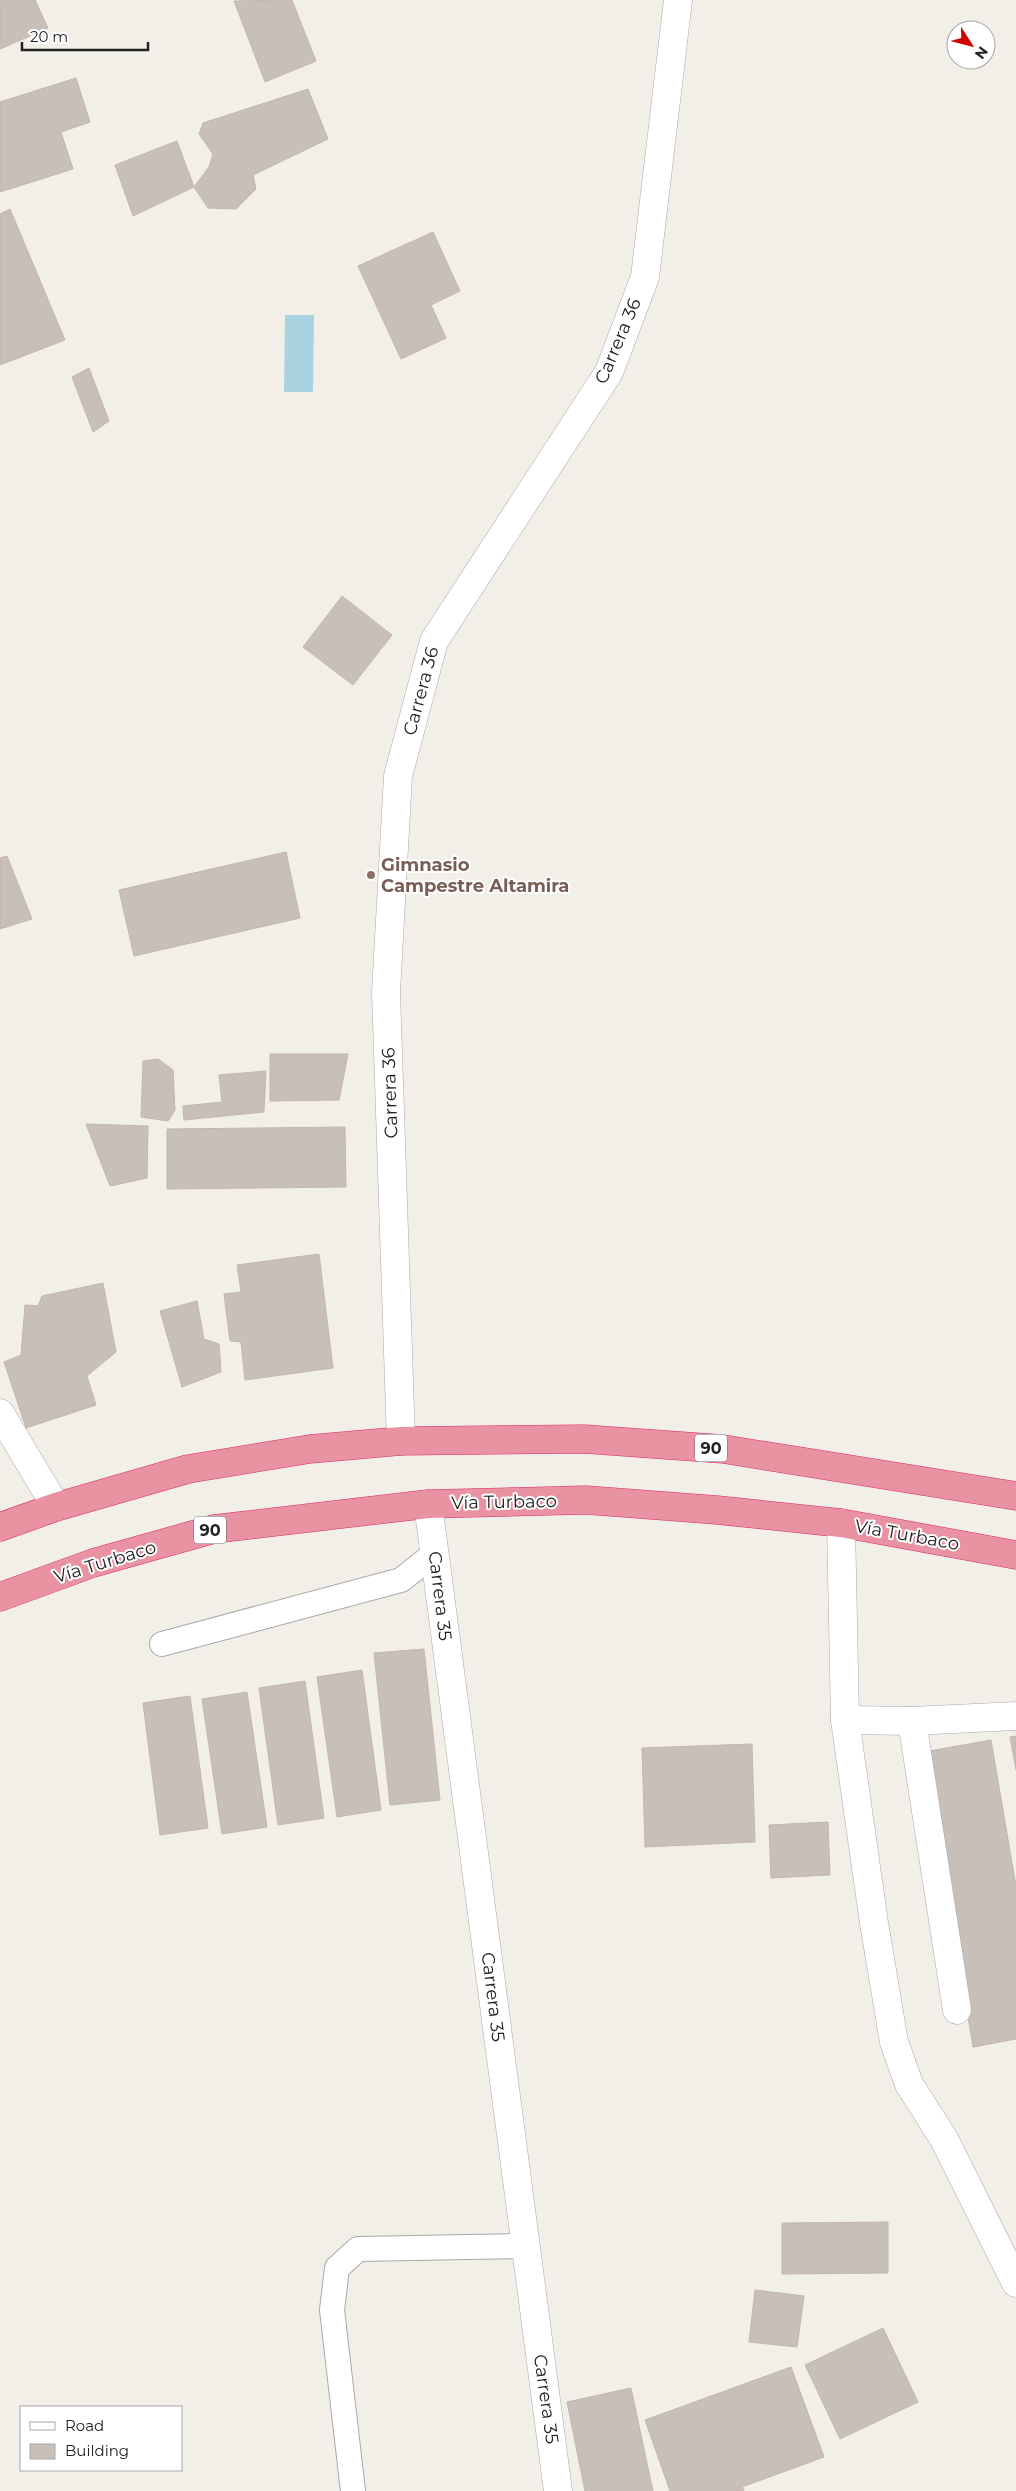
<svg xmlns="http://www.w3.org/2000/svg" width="1016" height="2491" viewBox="0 0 1016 2491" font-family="Montserrat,sans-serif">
<rect width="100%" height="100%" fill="#f2efe9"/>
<!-- water -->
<path fill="#aad3df" d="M 285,315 L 314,315 L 313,392 L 284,392 Z"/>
<!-- building -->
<g fill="#c7bfb8" stroke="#c4b6ab">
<path d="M 0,0 L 35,0 L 48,28 L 0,49 Z"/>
<path d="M 292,0 L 316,61 L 265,82 L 234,1 Z"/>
<path d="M 76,78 L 90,122 L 61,132 L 73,169 L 0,192 L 0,102 Z"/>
<path d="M 308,89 L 328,139 L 253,175 L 256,189 L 236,209 L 208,208 L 194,187 L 209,167 L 213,154 L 199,134 L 203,123 Z"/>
<path d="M 177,141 L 194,187 L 133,216 L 115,165 Z"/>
<path d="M 10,209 L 65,340 L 0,365 L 0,214 Z"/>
<path d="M 433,232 L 460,291 L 431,305 L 446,338 L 401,359 L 358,266 Z"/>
<path d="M 89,368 L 109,421 L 93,432 L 72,377 Z"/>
<path d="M 342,596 L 392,635 L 353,685 L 303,647 Z"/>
<path d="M 286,852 L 300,918 L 134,956 L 119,890 Z"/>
<path d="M 7,856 L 32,919 L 0,929 L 0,858 Z"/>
<path d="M 270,1054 L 348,1054 L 339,1100 L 270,1101 Z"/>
<path d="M 158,1059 L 173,1070 L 175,1110 L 168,1121 L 141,1117 L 143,1061 Z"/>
<path d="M 266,1071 L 264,1112 L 184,1120 L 183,1106 L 222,1102 L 219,1075 Z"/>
<path d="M 86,1124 L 148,1126 L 147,1178 L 110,1186 Z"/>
<path d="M 345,1127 L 346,1187 L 167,1189 L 167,1129 Z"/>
<path d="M 319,1254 L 333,1368 L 245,1380 L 241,1342 L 230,1341 L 224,1294 L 241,1292 L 237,1265 Z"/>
<path d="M 103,1283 L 116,1352 L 87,1376 L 96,1405 L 26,1428 L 4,1362 L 21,1355 L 25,1305 L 38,1306 L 42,1296 Z"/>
<path d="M 197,1301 L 204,1339 L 219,1344 L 221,1372 L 182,1387 L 160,1311 Z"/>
<path d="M 424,1649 L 440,1800 L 390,1805 L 374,1653 Z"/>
<path d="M 362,1670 L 381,1810 L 337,1817 L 317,1677 Z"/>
<path d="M 305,1681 L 324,1818 L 278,1825 L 259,1688 Z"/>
<path d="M 247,1692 L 267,1827 L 222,1834 L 202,1699 Z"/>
<path d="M 190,1696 L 208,1828 L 160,1835 L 143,1703 Z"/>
<path d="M 1016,1736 L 1016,1770 L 1010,1737 Z"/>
<path d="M 991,1740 L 1016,1886 L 1016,2039 L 973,2047 L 924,1752 Z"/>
<path d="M 752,1744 L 755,1842 L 645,1847 L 642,1748 Z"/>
<path d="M 828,1822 L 830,1875 L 771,1878 L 769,1825 Z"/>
<path d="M 888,2222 L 888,2273 L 782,2274 L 782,2223 Z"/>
<path d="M 755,2290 L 804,2296 L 797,2347 L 749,2342 Z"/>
<path d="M 883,2328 L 918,2402 L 840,2439 L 805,2365 Z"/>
<path d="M 791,2367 L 824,2457 L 742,2487 L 744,2491 L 670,2491 L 645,2420 Z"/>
<path d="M 631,2388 L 653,2491 L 585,2491 L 567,2402 Z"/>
</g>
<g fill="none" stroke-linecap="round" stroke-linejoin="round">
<defs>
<g id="lane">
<path d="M 162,1644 L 401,1580 L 434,1554"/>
<path d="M 353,2491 L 332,2310 L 337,2268 L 358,2249 L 525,2246"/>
</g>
<g id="street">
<path d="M 0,1413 L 56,1507"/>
<path d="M 401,1441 L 386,992 L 398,776 L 434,641 L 609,372 L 645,277 L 678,0"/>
<path d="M 428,1504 L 558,2491"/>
<path d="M 841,1523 L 845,1720 L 874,1923 L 894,2042 L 909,2084 L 944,2139 L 1016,2283"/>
<path d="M 845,1720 L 912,1721 L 1016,1716"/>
<path d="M 912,1721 L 957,2010"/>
</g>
<g id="highway">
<path d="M 0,1527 L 56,1507 L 188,1469 L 310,1449 L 401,1441 L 584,1439 L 723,1449 L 1016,1496"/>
<path d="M 0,1597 L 93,1563 L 214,1529 L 428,1504 L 586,1500 L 717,1510 L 841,1523 L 1016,1555"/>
</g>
</defs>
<!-- lane casing -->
<use href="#lane" stroke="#a9a9a9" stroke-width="26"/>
<!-- street casing -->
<use href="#street" stroke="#a9a9a9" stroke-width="29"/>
<!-- highway casing -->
<use href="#highway" stroke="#dc2a67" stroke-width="29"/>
<!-- lane -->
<use href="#lane" stroke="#fff" stroke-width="24"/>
<!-- street -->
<use href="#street" stroke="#fff" stroke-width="28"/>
<!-- highway -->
<use href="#highway" stroke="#e892a2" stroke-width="28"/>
</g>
<!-- markers -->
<circle fill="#8d6e63" stroke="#fff" stroke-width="2" cx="371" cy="875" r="5"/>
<g text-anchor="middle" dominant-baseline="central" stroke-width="4" stroke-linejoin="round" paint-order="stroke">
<!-- shield labels -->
<g fill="#fff" stroke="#646464" stroke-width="1">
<rect x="695" y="1434.5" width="32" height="27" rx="4"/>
<rect x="194" y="1516.5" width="32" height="27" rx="4"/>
</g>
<g font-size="16" font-weight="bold" fill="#222">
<text x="711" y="1448">90</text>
<text x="210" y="1530">90</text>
</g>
<!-- street labels -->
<g font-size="18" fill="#222" stroke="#fff">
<text transform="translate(618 341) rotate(-67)">Carrera 36</text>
<text transform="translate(421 691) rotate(-75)">Carrera 36</text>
<text transform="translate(390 1093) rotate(-92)">Carrera 36</text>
<text transform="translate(504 1502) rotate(-1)">Vía Turbaco</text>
<text transform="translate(907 1535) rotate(10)">Vía Turbaco</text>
<text transform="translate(105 1562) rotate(-17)">Vía Turbaco</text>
<text transform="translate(440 1596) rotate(83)">Carrera 35</text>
<text transform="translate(493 1997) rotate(83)">Carrera 35</text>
<text transform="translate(546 2399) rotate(82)">Carrera 35</text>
</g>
<!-- education labels -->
<g font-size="18" font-weight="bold" fill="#785e54" stroke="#fff" text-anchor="start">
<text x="381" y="865">Gimnasio<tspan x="381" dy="21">Campestre Altamira</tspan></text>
</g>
</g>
<!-- legend -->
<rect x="20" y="2406" width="162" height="65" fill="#ffffff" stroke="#a7a7a7"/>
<rect x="30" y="2422" width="25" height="8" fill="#ffffff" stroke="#a7a7a7"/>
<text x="65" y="2431" font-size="15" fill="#222222">Road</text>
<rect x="30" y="2444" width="25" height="15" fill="#c7bfb8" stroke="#a7a7a7"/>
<text x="65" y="2456" font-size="15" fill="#222222">Building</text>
<!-- north arrow -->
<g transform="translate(971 45) rotate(126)"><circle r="24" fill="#ffffff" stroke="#a7a7a7"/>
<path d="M0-4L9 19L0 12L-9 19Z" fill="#d40000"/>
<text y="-8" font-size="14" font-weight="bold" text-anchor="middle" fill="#222222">N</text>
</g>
<!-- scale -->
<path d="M22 42v8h126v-8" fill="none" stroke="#222222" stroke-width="2.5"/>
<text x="30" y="42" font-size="15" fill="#222222" stroke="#ffffff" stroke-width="4" paint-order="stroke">20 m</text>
</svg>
